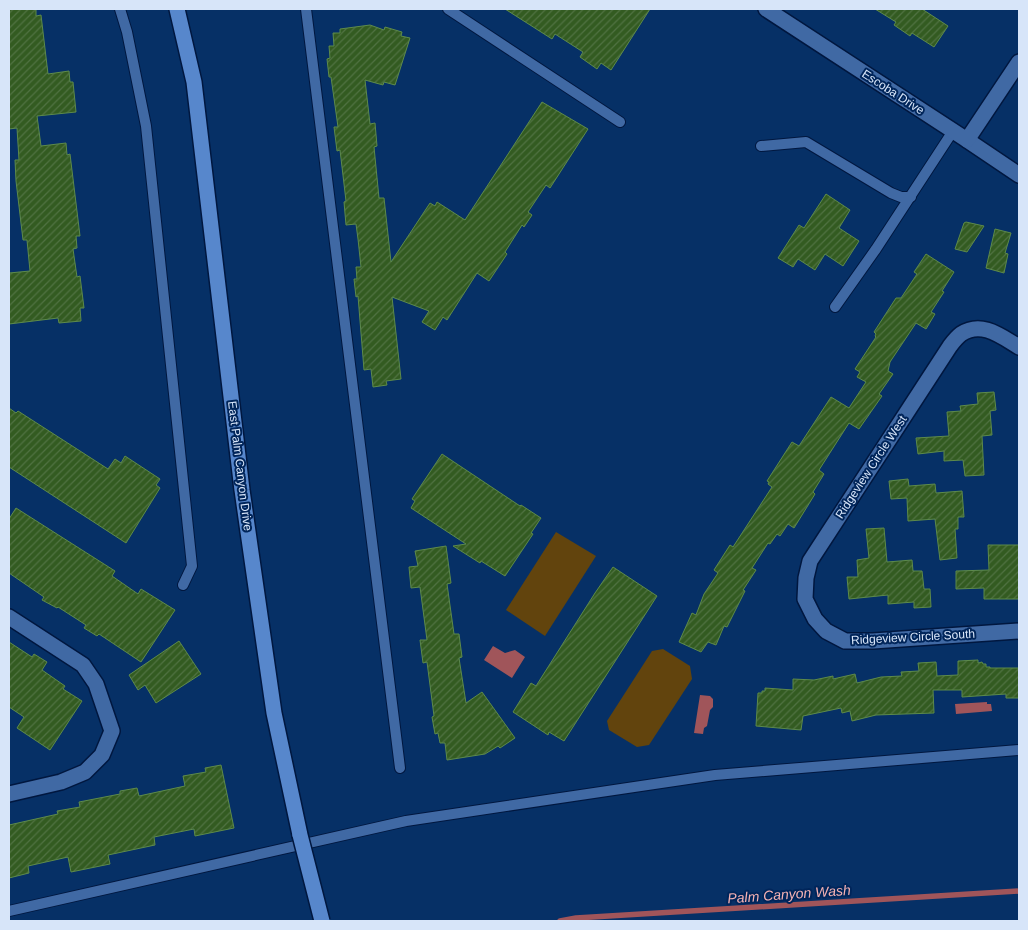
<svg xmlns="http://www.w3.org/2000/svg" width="1028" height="930" viewBox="0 0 1028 930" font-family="Helvetica,sans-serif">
<defs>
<pattern id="building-hatch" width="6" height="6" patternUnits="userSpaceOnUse" patternTransform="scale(1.25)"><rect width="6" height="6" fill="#335b21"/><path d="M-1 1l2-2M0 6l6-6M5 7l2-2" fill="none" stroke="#507242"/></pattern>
</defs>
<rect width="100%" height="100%" fill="#063066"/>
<!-- green -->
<g fill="#62440d">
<path d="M 556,532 L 596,556 L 545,636 L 506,610 Z"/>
<path d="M 663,649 L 690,666 L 692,679 L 649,745 L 637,747 L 609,730 L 607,721 L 652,651 Z"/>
</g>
<!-- water -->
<g fill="#a0555a">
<path d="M 493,646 L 505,653 L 515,650 L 525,657 L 512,678 L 484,660 Z"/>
<path d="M 700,695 L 710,696 L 713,699 L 713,707 L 710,710 L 707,726 L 704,728 L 703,734 L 694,733 Z"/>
<path d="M 987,702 L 987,704 L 991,704 L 992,711 L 956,714 L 955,704 Z"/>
</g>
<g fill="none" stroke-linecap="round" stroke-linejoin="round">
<!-- stream -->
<path stroke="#a0555a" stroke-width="5.5" d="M 560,921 L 576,918 L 1019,891"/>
</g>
<!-- building -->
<g fill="url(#building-hatch)" stroke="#5d8a4b">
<path d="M 9,9 L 36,9 L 36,16 L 41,15 L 48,74 L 69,71 L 70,82 L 73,82 L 76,112 L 37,116 L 41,146 L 66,143 L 67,155 L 70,154 L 80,236 L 76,236 L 77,248 L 73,249 L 77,277 L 80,276 L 84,308 L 80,308 L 81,321 L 59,323 L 58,318 L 9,324 L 9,273 L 30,271 L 27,240 L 23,240 L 16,181 L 15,160 L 19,160 L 17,128 L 9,129 Z"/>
<path d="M 505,9 L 650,9 L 611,70 L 601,63 L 597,69 L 580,57 L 583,52 L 555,34 L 552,39 Z"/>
<path d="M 875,9 L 922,9 L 948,26 L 934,47 L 912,33 L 910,36 L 894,25 L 896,22 Z"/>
<path d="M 370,25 L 384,30 L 385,27 L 402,32 L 401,36 L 410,38 L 395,85 L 384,82 L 383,85 L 365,80 L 370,124 L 375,123 L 377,146 L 374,147 L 379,198 L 384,198 L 391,262 L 430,203 L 435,206 L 437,202 L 465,220 L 542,102 L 588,129 L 550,188 L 546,185 L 528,212 L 532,215 L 524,227 L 522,225 L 505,252 L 507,254 L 489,281 L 477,273 L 447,320 L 443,317 L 435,330 L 422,322 L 429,311 L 392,297 L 401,379 L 386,381 L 387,385 L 373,387 L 371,369 L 364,370 L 358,296 L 356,297 L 354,279 L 357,279 L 356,267 L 361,267 L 358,239 L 356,224 L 346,225 L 344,202 L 346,201 L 340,150 L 337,151 L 334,127 L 338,127 L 331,77 L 329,77 L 327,59 L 330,58 L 329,46 L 334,46 L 333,33 L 340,33 L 340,29 Z"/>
<path d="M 826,194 L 850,210 L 839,228 L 859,241 L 843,266 L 825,254 L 815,270 L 798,259 L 793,267 L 778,258 L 799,225 L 804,228 Z"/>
<path d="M 966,222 L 984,226 L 967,252 L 955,249 L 964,223 Z"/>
<path d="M 995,229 L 1011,233 L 1005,253 L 1008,254 L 1004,273 L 986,268 Z"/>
<path d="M 926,254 L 954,272 L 942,291 L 944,292 L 931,312 L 935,314 L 926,329 L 916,323 L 890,362 L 888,371 L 893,374 L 879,394 L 882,396 L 859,429 L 849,423 L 819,470 L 824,474 L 813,492 L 815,494 L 794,528 L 788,524 L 780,536 L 777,534 L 770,544 L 768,543 L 752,568 L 756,570 L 743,590 L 745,591 L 727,627 L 724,626 L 716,645 L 708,642 L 701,652 L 679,642 L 692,613 L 696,615 L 704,594 L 718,573 L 714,570 L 730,545 L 733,547 L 772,487 L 768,484 L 769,482 L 767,481 L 792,442 L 799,446 L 831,397 L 849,408 L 866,382 L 857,377 L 860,372 L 855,369 L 876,337 L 875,336 L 876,334 L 874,332 L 896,298 L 901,298 L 917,274 L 914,272 Z"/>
<path d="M 994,392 L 996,410 L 990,411 L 992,435 L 982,436 L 984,475 L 965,476 L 963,460 L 944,461 L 944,451 L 918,454 L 916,438 L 949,436 L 947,412 L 961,411 L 960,406 L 978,404 L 977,393 Z"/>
<path d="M 9,408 L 16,413 L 18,411 L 108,469 L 115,459 L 121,463 L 125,456 L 160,479 L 156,485 L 160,488 L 126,543 L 9,467 Z"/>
<path d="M 442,454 L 520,506 L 521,505 L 541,518 L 531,533 L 533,534 L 505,576 L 481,561 L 480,563 L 453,546 L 466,544 L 411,508 L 415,501 L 412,499 Z"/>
<path d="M 908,479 L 909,486 L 935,484 L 936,493 L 962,491 L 964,517 L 958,517 L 958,529 L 955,529 L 957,558 L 940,560 L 935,519 L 908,521 L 907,498 L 891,499 L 889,481 Z"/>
<path d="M 16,508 L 115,571 L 112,576 L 138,594 L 141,589 L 175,610 L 141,662 L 99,634 L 97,636 L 84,628 L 86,625 L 58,607 L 57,608 L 42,600 L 44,597 L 9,573 L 9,519 Z"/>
<path d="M 884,528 L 887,562 L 912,560 L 913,571 L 922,571 L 924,589 L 930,589 L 931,607 L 914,608 L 914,602 L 888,604 L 888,595 L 849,599 L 847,577 L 858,577 L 857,560 L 869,558 L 866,529 Z"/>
<path d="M 988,545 L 1019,545 L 1019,599 L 984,599 L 984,588 L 956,589 L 956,571 L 989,570 Z"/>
<path d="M 446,546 L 451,583 L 447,584 L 454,634 L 459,634 L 462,657 L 459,658 L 466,703 L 482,692 L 515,738 L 500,748 L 498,746 L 485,754 L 447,760 L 445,743 L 440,743 L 438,733 L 435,734 L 432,717 L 434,716 L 427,662 L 423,663 L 420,640 L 427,640 L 420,587 L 411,588 L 409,567 L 418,566 L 415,551 Z"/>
<path d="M 613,567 L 657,596 L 564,741 L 549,732 L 548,735 L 513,712 L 531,683 L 536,686 L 595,593 Z"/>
<path d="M 179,641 L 201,674 L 156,703 L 145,685 L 138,690 L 129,675 Z"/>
<path d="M 9,642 L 32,657 L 34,654 L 47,662 L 42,670 L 65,686 L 63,689 L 82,701 L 50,750 L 17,728 L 24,717 L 9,707 Z"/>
<path d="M 978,660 L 978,663 L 982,662 L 983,664 L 986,664 L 986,667 L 990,667 L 990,668 L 1019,668 L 1019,698 L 1006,698 L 1006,694 L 962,697 L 962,690 L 933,690 L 934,713 L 876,715 L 852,721 L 850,711 L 842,713 L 841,708 L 803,716 L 801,730 L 756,726 L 758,693 L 762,693 L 762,691 L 765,691 L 765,688 L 793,690 L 793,679 L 814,680 L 833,676 L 833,679 L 855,674 L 857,683 L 881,677 L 902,676 L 901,672 L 919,671 L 918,663 L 936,662 L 937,676 L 958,675 L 958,661 Z"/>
<path d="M 221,765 L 234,828 L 195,836 L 194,829 L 154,837 L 155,845 L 108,855 L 110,864 L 71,872 L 68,857 L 28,866 L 29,873 L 9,878 L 9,825 L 58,814 L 57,811 L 80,807 L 79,802 L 120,794 L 120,791 L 137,788 L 139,796 L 185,786 L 183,776 L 206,772 L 205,768 Z"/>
</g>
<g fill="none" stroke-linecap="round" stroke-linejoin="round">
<defs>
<g id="service">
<path d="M 120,9 L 127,32 L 146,126 L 192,566 L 183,585"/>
<path d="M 306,9 L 400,768"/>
<path d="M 448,9 L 620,122"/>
<path d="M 761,146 L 806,142 L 891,193 L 901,197 L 911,197"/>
<path d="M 835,307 L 876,249 L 953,131"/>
<path d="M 9,911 L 406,821 L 715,775 L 1019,750"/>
</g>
<g id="minor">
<path d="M 967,140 L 1019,175"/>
<path d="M 1019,347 C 1002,337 982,320 961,334 C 957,337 953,342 950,346 L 810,561 L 806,578 L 805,599 L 815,619 L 826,631 L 845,641 L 873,641 L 1019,631"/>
<path d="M 9,617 L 83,665 L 96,684 L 112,731 L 102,755 L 85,772 L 61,782 L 9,794"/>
</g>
<path id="tertiary" d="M 766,9 L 967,140 L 1019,62"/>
<path id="primary" d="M 177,9 L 194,82 L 242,490 L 274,713 L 300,835"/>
</defs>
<!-- service casing -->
<use href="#service" stroke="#00173f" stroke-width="12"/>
<!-- minor casing -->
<use href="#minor" stroke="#00173f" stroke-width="18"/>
<!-- tertiary casing -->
<use href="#tertiary" stroke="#00173f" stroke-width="18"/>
<!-- primary casing -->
<use href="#primary" stroke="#00173f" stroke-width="18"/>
<!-- service -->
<use href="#service" stroke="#4069a4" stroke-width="10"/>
<!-- minor -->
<use href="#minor" stroke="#4069a4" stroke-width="15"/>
<!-- tertiary -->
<use href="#tertiary" stroke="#4069a4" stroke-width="15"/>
<!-- primary -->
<use href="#primary" stroke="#5787cc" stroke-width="15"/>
<defs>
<path id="primary-bridge" d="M 300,835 L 322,921"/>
</defs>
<!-- primary-bridge casing -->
<use href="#primary-bridge" stroke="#00173f" stroke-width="18" stroke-linecap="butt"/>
<!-- primary-bridge -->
<use href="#primary-bridge" stroke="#5787cc" stroke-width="15"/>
</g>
<g text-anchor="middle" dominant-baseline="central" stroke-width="4" stroke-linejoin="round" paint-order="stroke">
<!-- street labels -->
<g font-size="12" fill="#d7e5f9" stroke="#00255a">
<text transform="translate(893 92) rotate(33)">Escoba Drive</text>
<text transform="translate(240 466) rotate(83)">East Palm Canyon Drive</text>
<text transform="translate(871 467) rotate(-57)">Ridgeview Circle West</text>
<text transform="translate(913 637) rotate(-3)">Ridgeview Circle South</text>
</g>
<!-- water labels -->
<g font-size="14" font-style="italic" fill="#f4b2b3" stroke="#00255a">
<text transform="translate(789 894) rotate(-4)">Palm Canyon Wash</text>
</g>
</g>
<!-- border -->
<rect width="1028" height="930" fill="none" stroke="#d7e5f9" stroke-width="20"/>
</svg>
